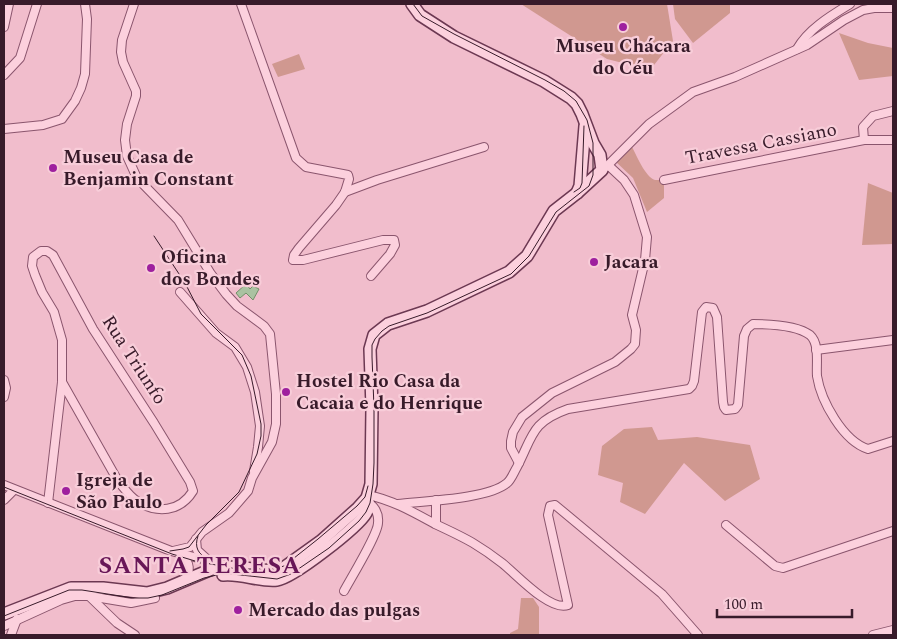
<svg xmlns="http://www.w3.org/2000/svg" width="897" height="639" viewBox="0 0 897 639" font-family="Spectral,serif">
<rect width="100%" height="100%" fill="#f1bdcc"/>
<!-- green -->
<g fill="#d09890">
<path d="M 521,4 L 667,4 L 673,41 L 650,70 L 607,59 Z"/>
<path d="M 673,4 L 730,4 L 730,13 L 693,43 L 675,19 Z"/>
<path d="M 839,33 L 868,43 L 893,48 L 893,76 L 859,80 Z"/>
<path d="M 299,54 L 305,69 L 278,77 L 272,64 Z"/>
<path d="M 631,145 C 636,154 645,177 655,180 C 658,180 661,180 664,180 L 664,198 L 647,212 L 633,178 L 615,161 Z"/>
<path d="M 868,183 L 893,193 L 893,244 L 862,245 Z"/>
<path d="M 652,427 L 658,440 L 697,437 L 750,445 L 760,479 L 725,501 L 684,463 L 645,514 L 620,502 L 623,483 L 598,475 L 602,446 L 624,429 Z"/>
<path d="M 521,598 L 533,598 L 539,607 L 539,635 L 510,635 L 510,633 L 518,629 Z"/>
</g>
<!-- water -->
<path fill="#aac2a1" stroke="#729068" d="M 246,284 L 250,289 L 253,286 L 259,289 L 253,300 L 246,293 L 240,298 L 236,293 Z"/>
<g fill="none" stroke-linecap="round" stroke-linejoin="round">
<defs>
<g id="street">
<path d="M 134,4 L 122,40 L 121,52 L 123,62 L 136,91 L 136,96 L 127,124 L 125,140 L 127,156 L 137,178 L 178,220 L 211,274 L 226,294 L 237,306 L 264,326 L 270,334 L 276,394 L 276,424 L 272,442 L 252,478 L 248,491 L 229,513 L 202,532 L 190,547 L 173,551"/>
<path d="M 241,4 L 296,158 L 306,167 L 348,175 L 349,179 L 345,192 L 336,205 L 299,248 L 294,255 L 293,260 L 303,260 L 383,240 L 394,240 L 395,245 L 390,254 L 371,276"/>
<path d="M 4,27 L 9,4"/>
<path d="M 797,49 C 808,29 832,15 850,4"/>
<path d="M 4,75 L 20,58 L 37,4"/>
<path d="M 893,111 L 873,116 L 863,127 L 864,140 L 893,140"/>
<path d="M 4,129 L 43,125 L 62,119 L 75,101 L 81,88 L 85,74 L 87,19 L 85,4"/>
<path d="M 606,167 L 649,124 L 693,92 L 735,77 L 807,45 L 844,20 L 863,10 L 874,8 L 893,8"/>
<path d="M 664,180 L 864,140"/>
<path d="M 345,192 L 377,180 L 484,147"/>
<path d="M 180,292 L 216,333 L 235,347 L 247,367 L 255,392 L 260,426 L 258,447 L 254,471"/>
<path d="M 816,350 L 893,340"/>
<path d="M 4,380 L 6,388 L 4,397"/>
<path d="M 519,463 L 511,448 L 511,441 L 513,432 L 522,417 L 552,393 L 615,362 L 631,349 L 635,344 L 636,330 L 632,315 L 645,260 L 647,237 L 634,195 L 624,180 L 609,166"/>
<path d="M 4,485 L 171,551 L 225,565"/>
<path d="M 368,495 C 392,500 413,512 435,524 C 448,530 461,536 473,543 C 483,549 493,556 502,563 C 515,573 550,612 568,605 L 548,515 L 550,506 L 555,505 L 662,594 L 698,635"/>
<path d="M 4,500 L 14,490"/>
<path d="M 48,503 L 62,382 L 62,340 L 54,312 L 42,292 L 35,275 L 32,266 L 33,257 L 41,251 L 47,251 L 53,255 L 93,329 L 154,423 L 190,482 L 193,491 C 180,512 157,514 137,501 C 129,496 124,488 118,481 L 62,382"/>
<path d="M 398,504 C 423,501 489,499 507,483 C 511,480 514,472 517,467 C 533,436 531,422 568,409 L 689,389 L 692,386 L 694,381 L 702,312 L 706,307 L 713,308 L 717,317 L 723,402 L 724,407 L 726,410 L 735,409 L 738,405 L 744,336 L 747,329 L 753,324 C 768,324 797,325 810,335 C 820,344 816,364 817,376 C 821,401 843,441 868,449 L 893,441"/>
<path d="M 436,524 L 436,500"/>
<path d="M 726,525 L 775,566 L 783,568 L 893,531"/>
<path d="M 196,539 L 197,550 L 208,560"/>
<path d="M 181,555 C 190,562 192,572 183,581"/>
<path d="M 344,591 C 351,578 378,534 378,523 C 379,514 375,507 368,502"/>
<path d="M 89,596 L 117,623 L 135,635"/>
<path d="M 4,626 L 61,600 L 75,596 L 89,596 L 131,603 L 155,598"/>
<path d="M 11,635 L 17,619"/>
<path d="M 873,635 L 893,630"/>
</g>
<g id="secondary">
<path d="M 577,193 L 580,186 L 585,126"/>
<path d="M 223,575 C 242,573 259,582 277,580 C 293,578 358,527 366,513 C 369,508 369,504 367,498"/>
<path d="M 4,614 L 71,588 L 103,588 L 147,593 L 167,588 L 212,569 L 235,567 L 272,571 L 282,569 L 321,541 L 358,508 L 367,498 L 371,484 L 372,408 L 370,349 L 374,335 L 388,324 L 427,311 L 509,272 L 527,256 L 554,211 L 577,193 L 602,170 L 600,155 L 593,143 L 582,114 L 577,104 L 571,98 L 544,81 L 454,37 L 420,15 L 412,4"/>
</g>
</defs>
<!-- street casing -->
<use href="#street" stroke="#8a556d" stroke-width="10"/>
<!-- secondary casing -->
<use href="#secondary" stroke="#6c3852" stroke-width="14"/>
<!-- street -->
<use href="#street" stroke="#fcd0dd" stroke-width="8"/>
<!-- secondary -->
<use href="#secondary" stroke="#fcd0dd" stroke-width="11"/>
<!-- tram -->
<g stroke="#381b2a" stroke-width="1">
<path d="M 574,192 L 580,188 L 582,183 L 584,126"/>
<path d="M 154,236 L 185,283 L 201,314 L 242,355 L 251,376 L 261,424 L 261,436 L 257,454 L 239,492 L 206,525 L 189,547 L 183,549 L 170,551"/>
<path d="M 4,487 L 172,554 L 195,561 L 237,569"/>
<path d="M 198,536 C 194,547 198,555 209,559"/>
<path d="M 238,569 L 274,569 L 284,566 L 318,539 L 357,506 L 365,497 L 368,486"/>
<path d="M 4,616 L 69,590 L 82,590 L 133,598 L 148,598 L 162,595 L 204,578 L 221,574 L 232,574 L 277,579 L 291,574 L 329,548 L 359,521 L 366,512 L 370,503 L 373,484 L 374,463 L 374,408 L 372,357 L 372,345 L 375,339 L 382,331 L 389,326 L 427,313 L 511,274 L 529,256 L 556,212 L 589,186 L 593,175 L 593,143 L 587,120 L 576,101 L 564,91 L 545,80 L 454,34 L 422,16 L 413,4"/>
</g>
</g>
<!-- markers -->
<g fill="#9e209e" stroke="#f8cdd9" stroke-width="2">
<circle cx="623" cy="27" r="5"/>
<circle cx="53" cy="168" r="5"/>
<circle cx="594" cy="262" r="5"/>
<circle cx="151" cy="268" r="5"/>
<circle cx="286" cy="392" r="5"/>
<circle cx="66" cy="491" r="5"/>
<circle cx="238" cy="610" r="5"/>
</g>
<g text-anchor="middle" dominant-baseline="central" stroke-width="4.5" stroke-linejoin="round" paint-order="stroke">
<!-- poi labels -->
<g font-size="19" font-weight="bold" fill="#381b2a" stroke="#f8cdd9" text-anchor="start">
<text x="623" y="46" text-anchor="middle">Museu Chácara<tspan x="623" dy="22">do Céu</tspan></text>
<text x="63" y="157">Museu Casa de<tspan x="63" dy="22">Benjamin Constant</tspan></text>
<text x="161" y="257">Oficina<tspan x="161" dy="22">dos Bondes</tspan></text>
<text x="604" y="262">Jacara</text>
<text x="296" y="381">Hostel Rio Casa da<tspan x="296" dy="22">Cacaia e do Henrique</tspan></text>
<text x="76" y="480">Igreja de<tspan x="76" dy="22">São Paulo</tspan></text>
<text x="248" y="610">Mercado das pulgas</text>
</g>
<!-- street labels -->
<g font-size="19" fill="#381b2a" stroke="#f8cdd9">
<text transform="translate(761 144) rotate(-11)">Travessa Cassiano</text>
<text transform="translate(134 360) rotate(57)">Rua Triunfo</text>
</g>
<!-- district labels -->
<g font-size="24" font-weight="bold" letter-spacing="1" fill="#681657" stroke="#f8cdd9">
<text x="200" y="566">SANTA TERESA</text>
</g>
</g>
<!-- border -->
<rect width="897" height="639" fill="none" stroke="#381b2a" stroke-width="10"/>
<!-- scale -->
<path d="M717 609v8h135v-8" fill="none" stroke="#381b2a" stroke-width="2.5"/>
<text x="724" y="609" font-size="15" fill="#381b2a" stroke="#f8cdd9" stroke-width="4" paint-order="stroke">100 m</text>
</svg>
